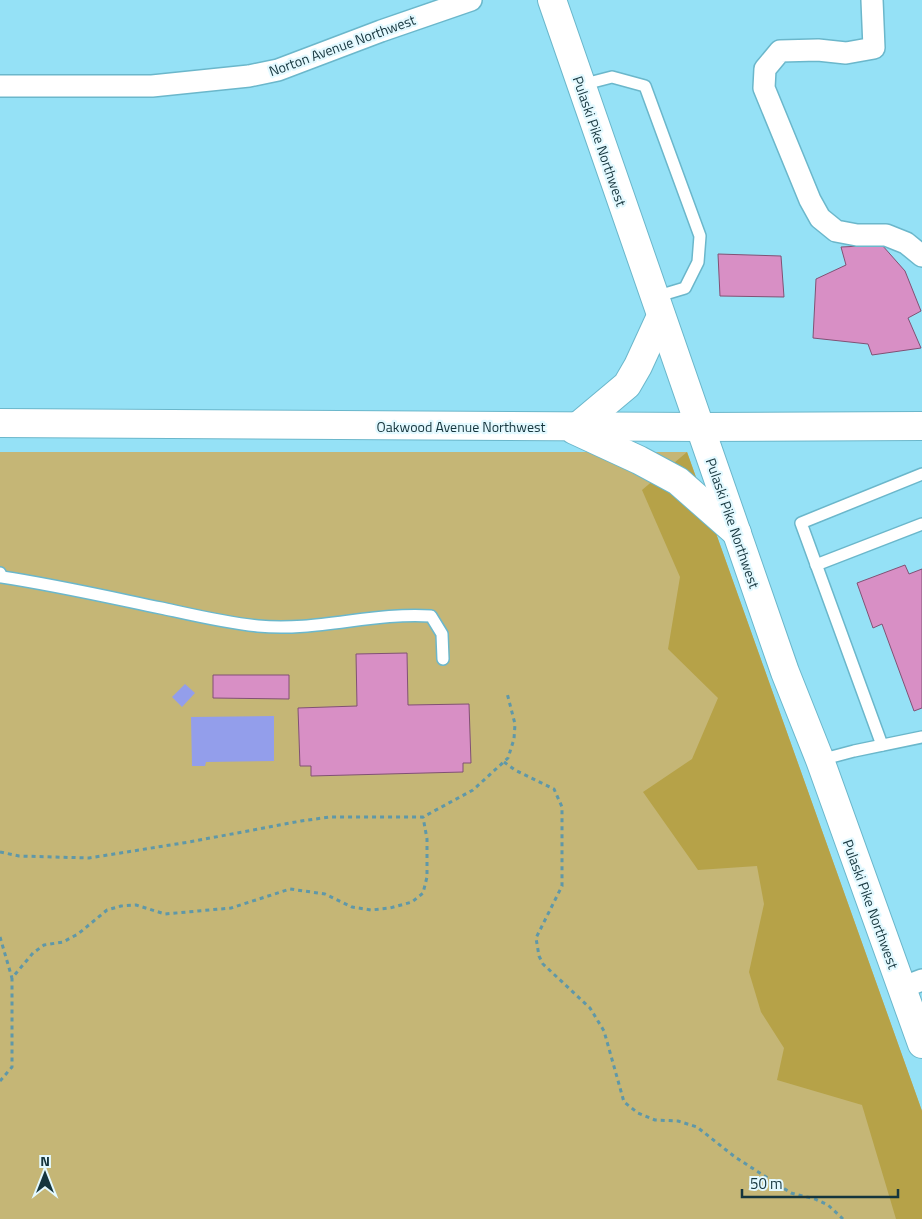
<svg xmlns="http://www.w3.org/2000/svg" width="922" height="1219" viewBox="0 0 922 1219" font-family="'Titillium Web',sans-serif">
<rect width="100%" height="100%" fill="#95e1f6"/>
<!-- green -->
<path fill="#c5b676" d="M 0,452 L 687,452 L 922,1111 L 922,1219 L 0,1219 Z"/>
<!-- forest -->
<path fill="#b6a248" d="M 687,452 L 922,1111 L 922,1219 L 896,1219 L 862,1105 L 777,1080 L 784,1048 L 761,1012 L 749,972 L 764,904 L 757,866 L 698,870 L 643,792 L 692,759 L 718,698 L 668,649 L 680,577 L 642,490 Z"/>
<!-- water -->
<g fill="#939eeb">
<path d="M 185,684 L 195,693 L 182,707 L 172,697 Z"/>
<path d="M 274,716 L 274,761 L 206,762 L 205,766 L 192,766 L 191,717 Z"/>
</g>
<!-- building -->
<g fill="#d88fc5" stroke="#815174">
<path d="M 882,245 L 905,271 L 921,311 L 908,318 L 921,348 L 872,355 L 868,344 L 813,338 L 816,279 L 846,265 L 841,247 Z"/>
<path d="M 718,254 L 781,256 L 784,297 L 720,296 Z"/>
<path d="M 905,565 L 909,574 L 922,569 L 922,708 L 914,711 L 882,624 L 873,628 L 857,583 Z"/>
<path d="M 407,653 L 408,705 L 469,704 L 471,763 L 463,763 L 463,772 L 311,776 L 311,766 L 300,766 L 298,708 L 357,706 L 356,654 Z"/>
<path d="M 213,675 L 289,675 L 289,699 L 213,698 Z"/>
</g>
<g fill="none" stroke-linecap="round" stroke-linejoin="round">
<defs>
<g id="service">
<path d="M 581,85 L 612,77 L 645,86 L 700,236 L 698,262 L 685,288 L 655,297"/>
<path d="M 816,565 L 922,524"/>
<path d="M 0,573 L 2,577 C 55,585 108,597 161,608 C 193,615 226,623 258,626 C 316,632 373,612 431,616 L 442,634 L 443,659"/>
<path d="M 882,745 L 801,523 L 922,474"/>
<path d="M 820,760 L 854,751 L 922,737"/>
</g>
<g id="minor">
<path d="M 872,0 L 874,48 L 846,53 L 818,50 L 780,51 L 765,69 L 764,88 L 810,200 L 820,218 L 836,231 L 857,235 L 886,235 L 906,243 L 922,256"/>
<path d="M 0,86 L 152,86 L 249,76 L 278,70 L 381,31 L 471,0"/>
<path d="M 901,988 L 922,980"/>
</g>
<g id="tertiary">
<path d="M 0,423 L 700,427 L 922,426"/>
<path d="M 577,427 L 627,385 L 638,366 L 661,316"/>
<path d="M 574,430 L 639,460 L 678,481 L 737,533"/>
</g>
<path id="secondary" d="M 552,0 L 785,672 L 820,760 L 922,1044"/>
</defs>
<!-- service casing -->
<use href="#service" stroke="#6bb7cb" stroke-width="14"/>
<!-- minor casing -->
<use href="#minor" stroke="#6bb7cb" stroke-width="24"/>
<!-- tertiary casing -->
<use href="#tertiary" stroke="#6bb7cb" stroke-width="30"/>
<!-- secondary casing -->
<use href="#secondary" stroke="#6bb7cb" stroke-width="30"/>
<!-- path -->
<g stroke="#5f98a8" stroke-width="3" stroke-dasharray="4 4" stroke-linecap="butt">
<path d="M 504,762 L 515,770 L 554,789 L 562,807 L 562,886 L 536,938 L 539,956 L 543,964 L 590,1008 L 604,1031 L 624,1102 L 638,1113 L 655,1120 L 678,1121 L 697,1127 L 735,1157 L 791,1193 L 815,1199 L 828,1205 L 843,1219"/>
<path d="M 0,852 L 19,856 L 89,858 L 189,842 L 301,821 L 330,817 L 423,817 L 473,790 L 508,758 L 514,739 L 515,724 L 507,693"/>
<path d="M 0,937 L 12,978"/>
<path d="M 0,1081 L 12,1067 L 12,978 L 33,953 L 44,945 L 63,942 L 78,934 L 107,910 L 121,906 L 136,905 L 165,914 L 231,908 L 290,889 L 325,894 L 352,907 L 371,910 L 390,908 L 412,902 L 423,893 L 427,877 L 427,839 L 423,817"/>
</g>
<!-- service -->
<use href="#service" stroke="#fff" stroke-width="11"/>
<!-- minor -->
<use href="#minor" stroke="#fff" stroke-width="21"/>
<!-- tertiary -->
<use href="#tertiary" stroke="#fff" stroke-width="28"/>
<!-- secondary -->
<use href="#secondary" stroke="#fff" stroke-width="28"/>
</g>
<g text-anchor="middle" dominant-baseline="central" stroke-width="4.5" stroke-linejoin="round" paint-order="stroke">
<!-- street labels -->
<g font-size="14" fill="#15353d" stroke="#e3f9ff">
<text transform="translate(342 45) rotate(-20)">Norton Avenue Northwest</text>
<text transform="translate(600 141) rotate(71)">Pulaski Pike Northwest</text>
<text x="461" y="426">Oakwood Avenue Northwest</text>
<text transform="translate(733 523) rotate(71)">Pulaski Pike Northwest</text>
<text transform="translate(871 904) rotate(70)">Pulaski Pike Northwest</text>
</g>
</g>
<!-- north arrow -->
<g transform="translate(45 1174)" stroke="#e3f9ff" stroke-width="4" paint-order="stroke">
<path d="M0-4L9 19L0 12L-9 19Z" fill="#15353d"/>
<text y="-8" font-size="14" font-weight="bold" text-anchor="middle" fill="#15353d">N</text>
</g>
<!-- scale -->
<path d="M742 1189v8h156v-8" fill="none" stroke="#15353d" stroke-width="2.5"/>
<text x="750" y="1189" font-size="15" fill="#15353d" stroke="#e3f9ff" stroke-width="4" paint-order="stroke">50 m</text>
</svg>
